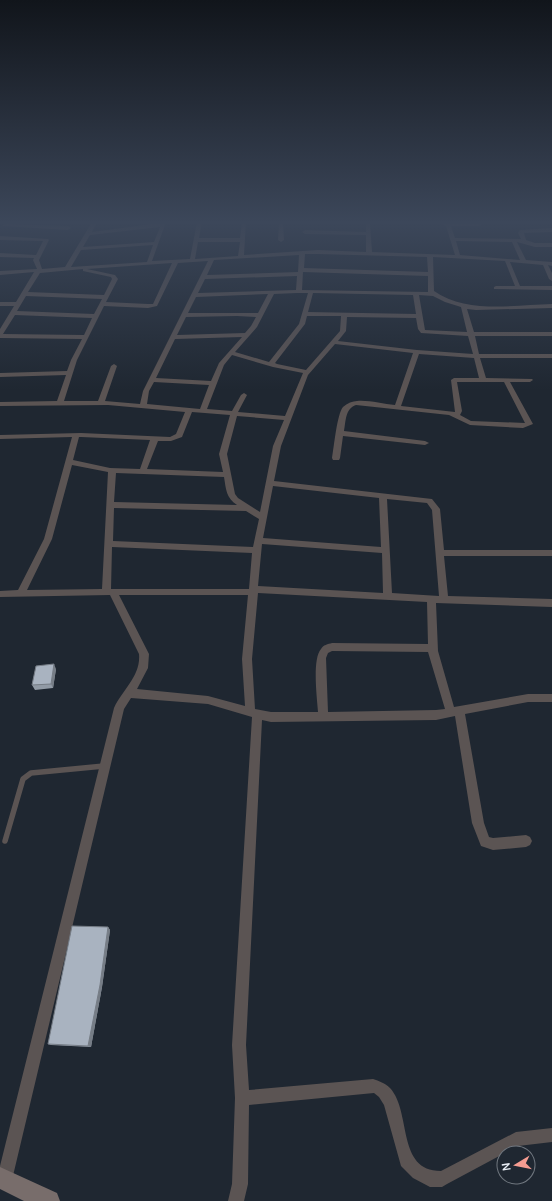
<svg xmlns="http://www.w3.org/2000/svg" width="552" height="1201" viewBox="0 0 552 1201" font-family="Manrope,sans-serif">
<rect width="100%" height="100%" fill="#1f2731"/>
<g fill="none" stroke-linecap="round" stroke-linejoin="round">
<!-- lane -->
<path stroke="#5b5453" stroke-width="5.5" d="M 5,841 L 23,779 L 31,773 L 104,766"/>
<!-- street -->
<g fill="#5b5453" fill-rule="evenodd">
<path d="M 92,222 L 97,222 L 92,232 L 166,222 L 152,261 L 190,259 L 197,222 L 202,222 L 199,238 L 240,238 L 242,222 L 246,222 L 244,255 L 318,250 L 366,252 L 366,235 L 305,234 L 302,232 L 305,230 L 366,232 L 366,222 L 370,222 L 372,252 L 455,255 L 446,226 L 436,222 L 448,224 L 481,222 L 481,225 L 479,226 L 451,226 L 455,238 L 521,239 L 518,233 L 520,230 L 552,228 L 552,232 L 524,233 L 526,240 L 535,243 L 552,243 L 552,247 L 535,247 L 517,242 L 526,260 L 552,262 L 552,266 L 548,265 L 552,273 L 552,281 L 549,279 L 543,265 L 510,262 L 520,286 L 552,286 L 552,290 L 494,289 L 494,287 L 496,286 L 515,286 L 505,261 L 433,257 L 434,291 C 467,314 514,305 552,304 L 552,308 L 476,310 L 467,309 L 474,332 L 552,332 L 552,336 L 475,336 L 479,354 L 552,354 L 552,358 L 480,358 L 486,378 L 532,379 L 533,380 L 530,382 L 510,382 L 533,424 L 523,428 L 470,425 L 449,415 L 356,405 C 345,409 346,421 344,431 L 425,441 L 429,443 L 425,445 L 343,436 L 340,458 L 339,460 L 333,460 L 332,458 C 334,447 337,414 343,407 C 347,403 353,401 357,401 C 369,400 383,404 395,405 L 413,353 L 335,344 L 308,375 L 281,446 L 274,481 L 432,499 L 440,509 L 444,550 L 552,550 L 552,556 L 444,556 L 448,596 L 552,599 L 552,607 L 436,603 L 438,651 L 454,707 L 528,694 L 552,694 L 552,702 L 528,702 L 465,714 L 484,823 L 489,837 L 493,838 L 526,835 L 530,837 L 532,841 L 530,845 L 526,847 L 493,850 L 481,846 L 472,823 L 455,716 L 436,720 L 271,722 L 262,720 L 246,1045 L 249,1090 L 373,1079 C 379,1081 385,1083 390,1088 C 412,1112 396,1171 441,1171 L 516,1132 L 552,1128 L 552,1142 L 518,1146 L 447,1184 L 442,1187 L 430,1187 L 413,1178 L 401,1166 L 384,1105 L 379,1097 L 374,1093 L 249,1105 L 248,1184 L 244,1201 L 228,1201 L 232,1184 L 235,1098 L 232,1045 L 252,717 L 208,704 L 131,698 L 124,709 L 12,1180 L 9,1185 L 4,1188 L 0,1186 L 0,1166 L 114,708 C 123,689 141,676 139,654 L 110,595 L 0,597 L 0,591 L 18,590 L 44,539 L 72,437 L 0,439 L 0,435 L 81,433 L 170,437 L 176,434 L 185,412 L 108,405 L 0,406 L 0,402 L 57,401 L 66,375 L 0,377 L 0,373 L 67,371 L 71,360 L 82,339 L 0,338 L 0,329 L 14,306 L 0,306 L 0,302 L 16,302 L 34,272 L 0,275 L 0,271 L 37,269 L 33,260 L 34,258 L 0,257 L 0,253 L 36,255 L 43,241 L 0,240 L 0,236 L 48,239 L 49,240 L 39,260 L 42,269 L 65,267 ZM 160,227 L 154,242 L 83,247 L 90,235 ZM 456,241 L 512,242 L 520,260 L 460,255 ZM 198,242 L 240,242 L 238,256 L 195,259 ZM 153,245 L 147,262 L 71,267 L 81,250 ZM 305,254 L 318,254 L 427,257 L 428,272 L 304,268 ZM 299,255 L 298,272 L 207,275 L 214,260 ZM 208,261 L 143,391 L 140,404 L 105,401 L 117,366 L 114,364 L 111,366 L 98,401 L 64,401 L 77,360 L 104,306 L 148,308 L 157,306 L 178,263 ZM 172,263 L 153,304 L 148,304 L 106,302 L 118,279 L 115,275 L 87,269 ZM 83,269 L 83,271 L 111,277 L 112,279 L 104,295 L 28,292 L 40,273 ZM 303,272 L 428,276 L 428,292 L 302,290 ZM 297,276 L 296,290 L 198,293 L 205,279 ZM 297,293 L 308,293 L 299,324 L 269,362 L 235,352 L 257,327 L 274,294 ZM 313,293 L 413,295 L 416,314 L 308,312 ZM 268,294 L 258,313 L 188,313 L 196,297 ZM 419,295 L 433,296 L 445,302 L 461,307 L 467,332 L 425,330 ZM 26,296 L 102,299 L 94,314 L 17,311 ZM 15,315 L 92,318 L 84,335 L 3,334 ZM 237,316 L 256,317 L 251,326 L 245,333 L 177,335 L 186,317 ZM 307,316 L 341,316 L 340,331 L 306,370 L 277,364 L 275,363 L 305,324 ZM 347,317 L 416,318 L 418,329 L 421,333 L 468,336 L 473,354 L 417,350 L 338,341 L 346,331 ZM 242,337 L 219,363 L 211,381 L 156,378 L 175,339 ZM 419,354 L 474,358 L 479,378 L 454,378 L 451,380 L 455,412 L 401,406 ZM 232,355 L 273,367 L 303,373 L 285,416 L 238,412 L 247,395 L 244,393 L 241,395 L 232,411 L 207,409 L 224,365 ZM 154,382 L 209,385 L 200,409 L 147,404 L 149,391 ZM 457,382 L 504,382 L 525,423 L 471,421 L 460,415 L 462,411 ZM 192,412 L 230,415 L 219,454 L 223,472 L 147,469 L 158,441 L 171,441 L 182,437 ZM 237,416 L 284,420 L 273,446 L 260,512 L 238,498 L 235,494 L 227,454 ZM 79,437 L 81,437 L 150,440 L 140,469 L 110,468 L 73,460 ZM 72,465 L 108,472 L 102,589 L 27,590 L 52,539 ZM 116,473 L 224,477 C 226,489 226,498 237,505 L 114,502 ZM 273,486 L 379,498 L 381,547 L 263,538 ZM 387,499 L 427,503 L 432,510 L 439,596 L 392,593 ZM 114,508 L 246,511 L 259,519 L 253,547 L 113,541 ZM 262,544 L 382,553 L 383,593 L 258,586 ZM 112,547 L 252,553 L 249,589 L 111,589 ZM 258,593 L 427,602 L 428,644 L 332,643 C 328,644 323,645 321,649 C 312,659 317,698 318,712 L 271,712 L 255,709 L 252,659 ZM 119,595 L 248,595 L 242,659 L 245,706 L 208,696 L 137,689 L 148,668 L 149,654 ZM 332,651 L 428,652 L 445,709 L 436,710 L 328,712 L 326,658 L 328,653 Z"/>
<path d="M 279,222 L 283,222 L 284,240 L 281,242 L 278,240 Z"/>
<path d="M 5,224 L 68,226 L 71,228 L 68,230 L 3,226 L 3,225 Z"/>
</g>
<!-- secondary -->
<path fill="#786d6b" fill-rule="evenodd" d="M 0,1167 L 57,1193 L 60,1201 L 24,1201 L 0,1189 Z"/>
</g>
<!-- wall -->
<g fill="#919aa5">
<path d="M 56,669 L 53,688 L 35,690 L 32,685 Z"/>
<path d="M 108,927 L 110,930 L 102,987 L 91,1047 L 51,1045 L 48,1044 Z"/>
</g>
<!-- shaded-wall -->
<g fill="#767d86">
<path d="M 54,664 L 56,669 L 53,688 L 51,684 Z"/>
<path d="M 108,927 L 110,930 L 102,987 L 91,1047 L 88,1046 Z"/>
</g>
<!-- building -->
<g fill="#a9b3c0" stroke="#767d86">
<path d="M 54,664 L 51,684 L 32,685 L 36,666 Z"/>
<path d="M 72,926 L 108,927 L 100,985 L 88,1046 L 48,1044 Z"/>
</g>
<!-- sky -->
<linearGradient id="sky" x2="0" y2="1"><stop stop-color="#11151b"/><stop offset="0.57" stop-color="#3c475a"/><stop offset="1" stop-color="#3c475a" stop-opacity="0"/></linearGradient>
<rect width="552" height="390" fill="url(#sky)"/>
<!-- north arrow -->
<g transform="translate(516 1165) rotate(260)"><circle r="19" fill="#1f2731" stroke="#70777f"/>
<path d="M0-3L7 15L0 10L-7 15Z" fill="#f59c91"/>
<text y="-6" font-size="11" font-weight="bold" text-anchor="middle" fill="#e9eef5">N</text>
</g>
</svg>
